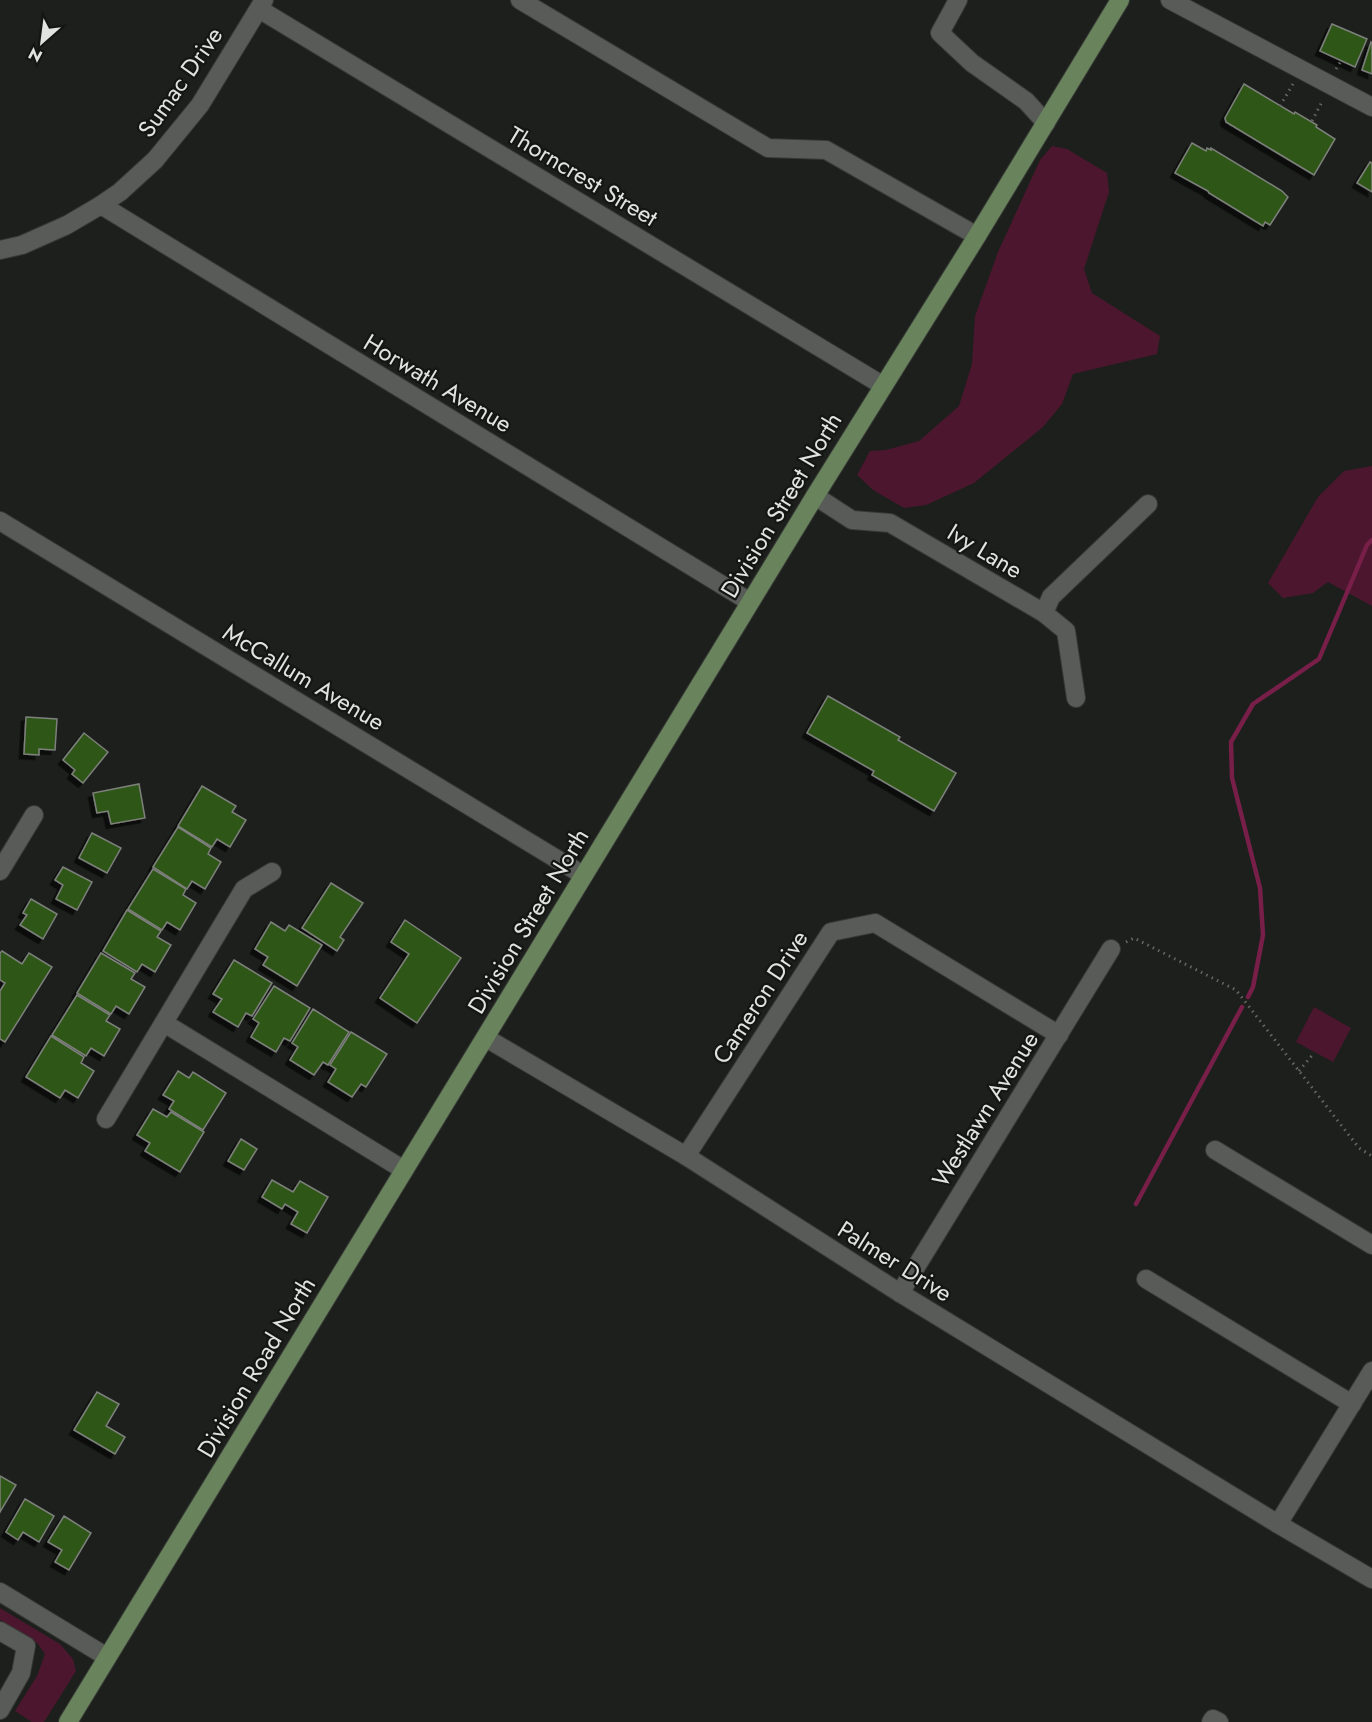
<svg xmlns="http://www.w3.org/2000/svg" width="1372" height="1722" viewBox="0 0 1372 1722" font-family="Jost,sans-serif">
<defs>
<filter id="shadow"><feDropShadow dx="-4.5" dy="4.5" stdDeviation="0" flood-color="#0009"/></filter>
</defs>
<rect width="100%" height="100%" fill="#1c1f1b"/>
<!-- green -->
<g fill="#4c172e">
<path d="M 1052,146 L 1067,149 L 1107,173 L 1109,192 L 1084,269 L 1092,293 L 1160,336 L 1157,354 L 1073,374 L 1062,404 L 1043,427 L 974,483 L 926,505 L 904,508 L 873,490 L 857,475 L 870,451 L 886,450 L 919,441 L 959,406 L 972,364 L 975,316 L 998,252 L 1040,160 Z"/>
<path d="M 1372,466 L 1372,606 L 1328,582 L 1313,593 L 1283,598 L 1268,583 L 1318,497 L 1344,471 Z"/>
<path d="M 1314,1007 L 1351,1028 L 1333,1062 L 1296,1042 Z"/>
<path d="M 0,1608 L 60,1644 L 73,1659 L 76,1671 L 44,1722 L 32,1722 L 15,1711 L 37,1676 L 45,1654 L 38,1644 L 0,1620 Z"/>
</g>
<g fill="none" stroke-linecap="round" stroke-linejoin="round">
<!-- stream -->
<g stroke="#771f48" stroke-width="4.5">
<path d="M 1248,997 L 1253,987 L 1263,935 L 1260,888 L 1232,778 L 1231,742 L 1253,704 L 1319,659 L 1367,545 L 1372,540"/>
<path d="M 1136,1204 L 1242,1007"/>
</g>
</g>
<!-- building -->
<g fill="#2e5616" stroke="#7d807b" stroke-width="1.5" filter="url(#shadow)">
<path d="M 1332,24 L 1367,39 L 1355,67 L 1320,51 Z"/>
<path d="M 1371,42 L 1372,43 L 1372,74 L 1362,70 Z"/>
<path d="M 1244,84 L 1294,114 L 1295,112 L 1317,125 L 1316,127 L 1335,139 L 1314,175 L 1226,122 L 1225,118 Z"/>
<path d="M 1192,143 L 1206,151 L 1207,148 L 1211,150 L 1211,148 L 1282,191 L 1288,197 L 1270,225 L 1265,222 L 1263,226 L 1209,193 L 1208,191 L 1175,173 Z"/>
<path d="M 1370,162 L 1372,163 L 1372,192 L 1357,183 Z"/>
<path d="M 828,696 L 900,737 L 898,740 L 956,773 L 934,811 L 872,775 L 874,771 L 807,733 Z"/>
<path d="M 26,717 L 57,719 L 55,750 L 39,749 L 39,755 L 24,754 Z"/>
<path d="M 84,733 L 108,752 L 83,783 L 72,774 L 75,770 L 63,760 Z"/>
<path d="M 139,784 L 145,818 L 111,824 L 108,811 L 97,813 L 93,793 Z"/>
<path d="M 202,786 L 236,806 L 232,812 L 246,820 L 230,847 L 217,839 L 212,847 L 178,826 Z"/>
<path d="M 178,827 L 211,848 L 208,854 L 221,862 L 205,889 L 192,881 L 187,889 L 153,867 Z"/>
<path d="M 92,833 L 121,848 L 107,873 L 79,858 Z"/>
<path d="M 63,867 L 92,882 L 77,910 L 56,899 L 63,885 L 55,880 Z"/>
<path d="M 153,869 L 186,889 L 183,895 L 196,903 L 180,930 L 167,922 L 162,930 L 128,909 Z"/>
<path d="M 331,883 L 363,903 L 340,937 L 344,940 L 337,951 L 302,928 Z"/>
<path d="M 31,899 L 57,914 L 43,939 L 20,925 L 27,915 L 23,913 Z"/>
<path d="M 127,910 L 161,931 L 157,937 L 171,945 L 155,972 L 142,964 L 137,972 L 103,951 Z"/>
<path d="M 405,920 L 461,958 L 417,1023 L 380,998 L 409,954 L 391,942 Z"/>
<path d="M 271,922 L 285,931 L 289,925 L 322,945 L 297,986 L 263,965 L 268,957 L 255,949 Z"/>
<path d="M 2,951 L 22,964 L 29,953 L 52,967 L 5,1042 L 0,1039 L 0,991 L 5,983 L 0,980 L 0,953 Z"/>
<path d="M 101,953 L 135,973 L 131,979 L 145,987 L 129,1014 L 116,1006 L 111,1014 L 77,993 Z"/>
<path d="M 234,960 L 272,983 L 252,1016 L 246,1013 L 238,1027 L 213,1012 L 222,999 L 213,994 Z"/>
<path d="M 274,986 L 310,1008 L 290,1041 L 284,1038 L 276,1052 L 251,1037 L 259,1023 L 253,1019 Z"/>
<path d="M 77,995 L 110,1015 L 106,1021 L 120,1029 L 104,1056 L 91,1048 L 86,1056 L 52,1035 Z"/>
<path d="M 313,1009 L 349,1032 L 328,1065 L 323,1062 L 314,1075 L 290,1060 L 298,1047 L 292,1043 Z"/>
<path d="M 351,1032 L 387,1054 L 366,1087 L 361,1084 L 352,1097 L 328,1082 L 336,1069 L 330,1065 Z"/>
<path d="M 51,1036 L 84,1057 L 81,1063 L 94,1071 L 78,1098 L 65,1090 L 60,1098 L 26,1077 Z"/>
<path d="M 178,1071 L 189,1078 L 193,1072 L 226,1093 L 203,1130 L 169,1109 L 174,1101 L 163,1095 Z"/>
<path d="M 153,1109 L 167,1117 L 171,1112 L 204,1132 L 180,1172 L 145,1151 L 150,1143 L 137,1135 Z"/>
<path d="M 241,1139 L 257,1149 L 244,1170 L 228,1161 Z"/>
<path d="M 272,1180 L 293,1192 L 300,1181 L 328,1197 L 307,1233 L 291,1224 L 298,1212 L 285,1204 L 282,1209 L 262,1197 Z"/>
<path d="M 97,1392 L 119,1404 L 106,1426 L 125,1437 L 115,1454 L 74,1430 Z"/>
<path d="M 0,1476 L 16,1485 L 0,1512 Z"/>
<path d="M 25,1499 L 54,1516 L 39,1542 L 23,1532 L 18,1540 L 6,1532 Z"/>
<path d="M 64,1516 L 91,1533 L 69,1570 L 55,1562 L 62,1550 L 48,1542 Z"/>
</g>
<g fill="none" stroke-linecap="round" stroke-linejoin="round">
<defs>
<g id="minor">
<path d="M 520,0 L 768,148 L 826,150 L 977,236"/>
<path d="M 958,0 L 940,33 L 972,63 L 1026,101 L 1046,123"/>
<path d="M 1170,0 L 1372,107"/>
<path d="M 259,9 L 882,385"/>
<path d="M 101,205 L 750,602"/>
<path d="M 0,250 L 22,245 L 67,225 L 101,205 L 120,192 L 155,160 L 200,105 L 264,0"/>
<path d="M 815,496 L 852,520 L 890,523 L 1044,613 L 1066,631 L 1076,698"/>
<path d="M 0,521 L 583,875"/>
<path d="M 1044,613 L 1051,597 L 1148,504"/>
<path d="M 0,871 L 34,815"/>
<path d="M 164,1023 L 404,1170"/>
<path d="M 486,1038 L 686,1156 L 900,1293 L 1278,1524 L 1372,1579"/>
<path d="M 106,1119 L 244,889 L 272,872"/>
<path d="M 1215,1150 L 1372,1245"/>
<path d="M 686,1156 L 831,932 L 875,923 L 1059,1035"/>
<path d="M 1146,1279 L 1352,1404"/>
<path d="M 900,1293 L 1111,949"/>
<path d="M 1278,1524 L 1372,1371"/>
<path d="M 0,1592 L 107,1657"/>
<path d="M 0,1631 L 26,1646 L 21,1673 L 0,1710"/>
<path d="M 1211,1722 L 1213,1719 L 1219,1722"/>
</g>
<path id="major" d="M 68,1722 L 815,496 L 977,236 L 1120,0"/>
</defs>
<!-- minor casing -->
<use href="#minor" stroke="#373936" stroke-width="20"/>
<!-- major casing -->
<use href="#major" stroke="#373936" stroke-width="20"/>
<!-- path -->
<g stroke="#646763" stroke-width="3" stroke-dasharray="1.5 4.5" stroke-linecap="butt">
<path d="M 1336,69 L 1341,61"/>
<path d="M 1280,106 L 1293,84"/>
<path d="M 1312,121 L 1323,100"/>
<path d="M 1126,942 L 1134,938 L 1236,990 L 1359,1148 L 1372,1156"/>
<path d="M 1299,1071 L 1314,1053"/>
</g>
<!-- minor -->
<use href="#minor" stroke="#585b57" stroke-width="18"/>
<!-- major -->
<use href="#major" stroke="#69845c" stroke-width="18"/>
</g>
<g text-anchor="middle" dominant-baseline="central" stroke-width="4.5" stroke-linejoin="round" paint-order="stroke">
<!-- street labels -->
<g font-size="24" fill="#e1e3e0" stroke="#131612">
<text transform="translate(180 82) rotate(-55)">Sumac Drive</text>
<text transform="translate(583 176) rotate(31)">Thorncrest Street</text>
<text transform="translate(438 383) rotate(31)">Horwath Avenue</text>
<text transform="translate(781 505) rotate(-59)">Division Street North</text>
<text transform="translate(985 551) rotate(31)">Ivy Lane</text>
<text transform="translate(304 677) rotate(31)">McCallum Avenue</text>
<text transform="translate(528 921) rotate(-59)">Division Street North</text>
<text transform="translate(760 997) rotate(-57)">Cameron Drive</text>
<text transform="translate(985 1109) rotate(-58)">Westlawn Avenue</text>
<text transform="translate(895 1261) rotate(32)">Palmer Drive</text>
<text transform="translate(256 1367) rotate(-59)">Division Road North</text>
</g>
</g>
<!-- north arrow -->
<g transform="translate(42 42) rotate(208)" stroke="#131612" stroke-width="4.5" paint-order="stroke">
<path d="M0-4.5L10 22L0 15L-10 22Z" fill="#e1e3e0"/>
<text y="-9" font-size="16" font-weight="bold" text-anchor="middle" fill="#e1e3e0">N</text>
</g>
</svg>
